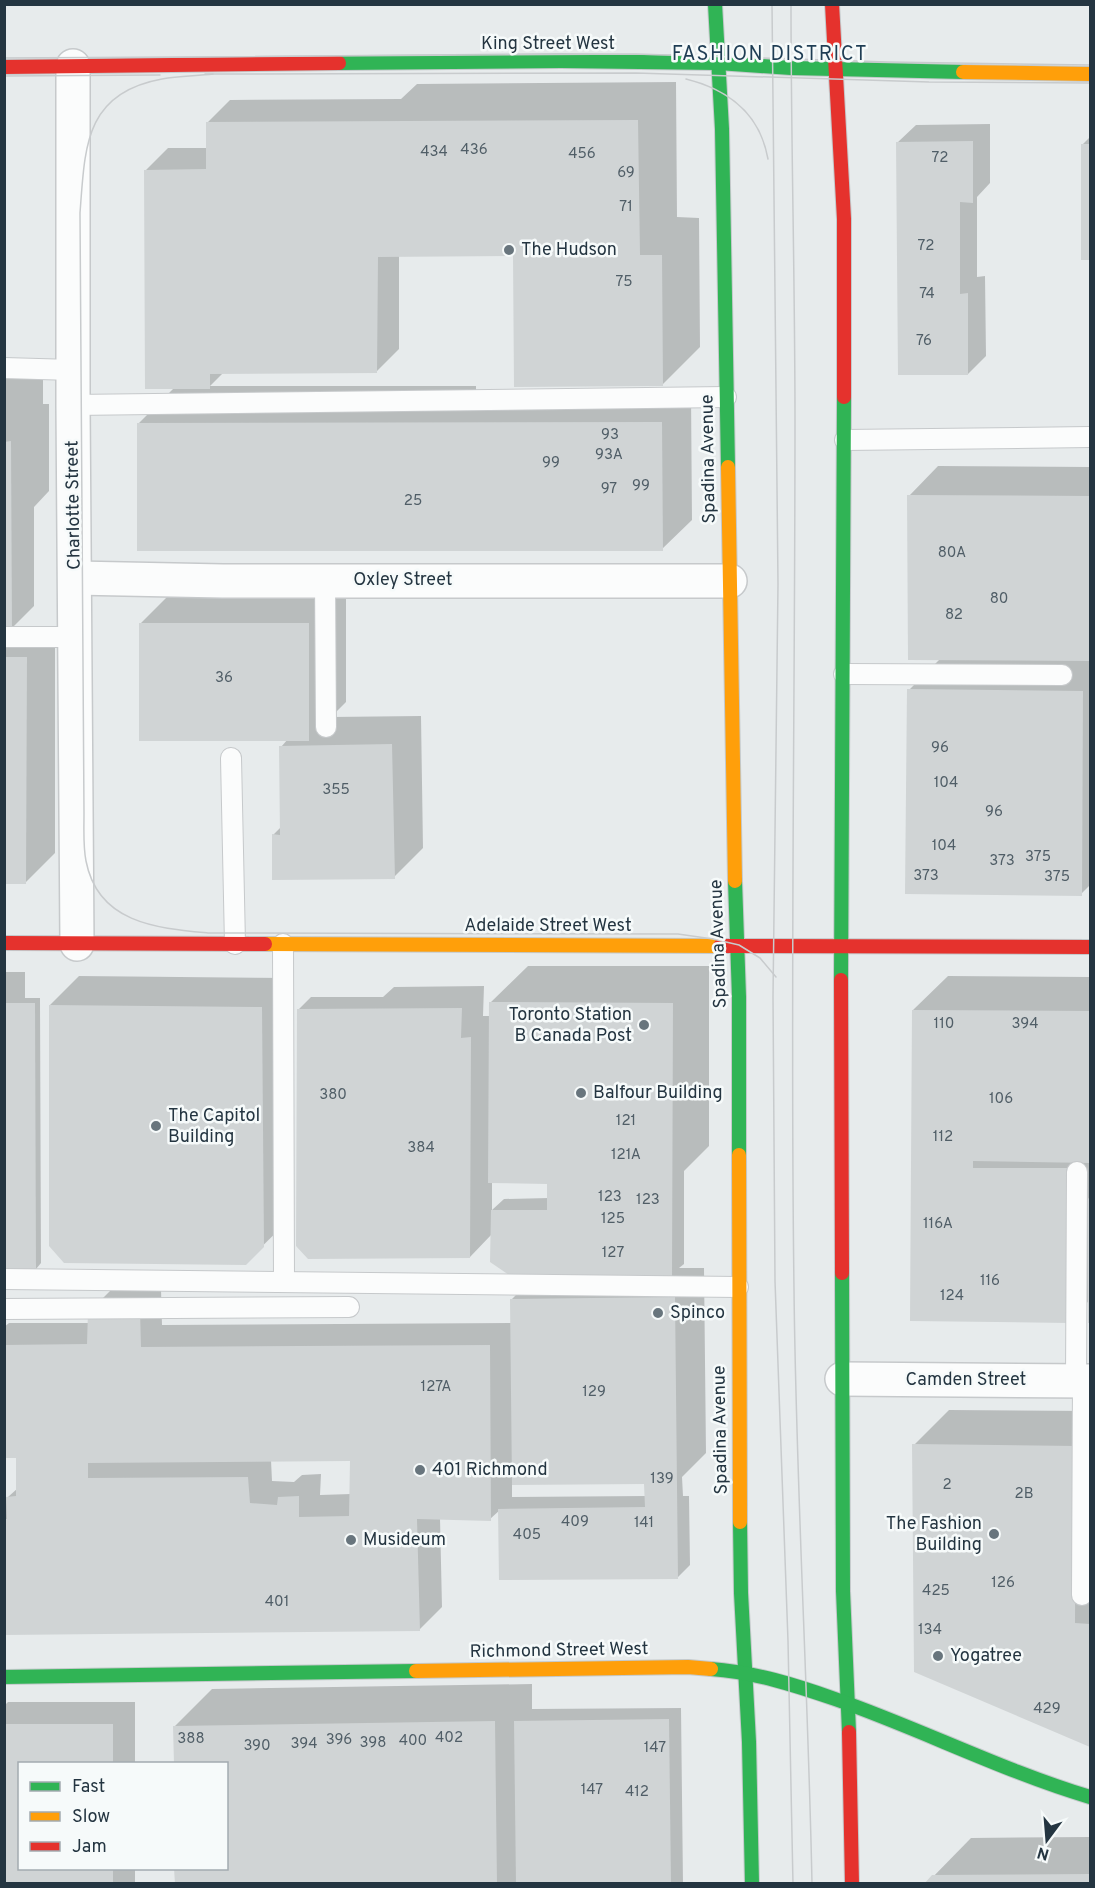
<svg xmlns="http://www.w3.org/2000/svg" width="1095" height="1888" viewBox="0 0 1095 1888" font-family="Overpass,sans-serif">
<rect width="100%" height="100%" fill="#e7ebec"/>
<!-- shadow -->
<g fill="#0003" fill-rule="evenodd">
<path d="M 676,82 L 677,217 L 699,218 L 700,347 L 662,385 L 515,255 L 399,255 L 399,349 L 376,372 L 224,372 L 210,386 L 476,386 L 476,394 L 691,393 L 692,520 L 662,549 L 138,424 L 174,388 L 145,171 L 168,148 L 207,148 L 207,123 L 230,100 L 401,99 L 417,84 Z"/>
<path d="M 990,124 L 990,183 L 977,197 L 977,277 L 985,276 L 986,356 L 968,374 L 898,142 L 916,125 Z"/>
<path d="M 1090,137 L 1090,259 L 1083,259 L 1083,144 Z"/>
<path d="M 4,365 L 43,365 L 43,404 L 49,404 L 49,491 L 34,507 L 34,606 L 12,628 L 55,628 L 55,853 L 26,882 L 4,882 Z"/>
<path d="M 938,466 L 1090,467 L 1090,885 L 1081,894 L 909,690 L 940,659 L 909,496 Z"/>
<path d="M 178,586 L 346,586 L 346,702 L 331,717 L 421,716 L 423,848 L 394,877 L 273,835 L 282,826 L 281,747 L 288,739 L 141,623 Z"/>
<path d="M 528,966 L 709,966 L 709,1146 L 684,1171 L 684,1264 L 679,1268 L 704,1268 L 706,1453 L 682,1477 L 683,1496 L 689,1496 L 690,1565 L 678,1577 L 500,1510 L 490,1519 L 440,1518 L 442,1607 L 419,1630 L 4,1633 L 4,1497 L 8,1497 L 18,1488 L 18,1457 L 4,1457 L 4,1327 L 9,1323 L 89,1323 L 90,1311 L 112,1289 L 161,1289 L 162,1325 L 512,1323 L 512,1299 L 536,1275 L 492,1234 L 470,1257 L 299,1009 L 311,997 L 383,997 L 394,987 L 484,986 L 483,1016 L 490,1016 L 490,1003 ZM 492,1182 L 551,1182 L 549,1198 L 504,1199 L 492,1210 ZM 271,1460 L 351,1460 L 351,1494 L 320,1495 L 321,1474 L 302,1475 L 294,1482 L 272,1481 ZM 646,1483 L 646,1496 L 512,1497 L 512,1484 Z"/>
<path d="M 4,972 L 25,972 L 25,998 L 40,998 L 41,1263 L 36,1269 L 4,1269 Z"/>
<path d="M 79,976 L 291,978 L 293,1216 L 245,1263 L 50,1005 Z"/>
<path d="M 948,976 L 1090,977 L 1090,1321 L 1090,1300 L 1068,1321 L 911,1320 L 913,1010 Z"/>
<path d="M 949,1410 L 1090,1411 L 1090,1745 L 916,1671 L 914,1445 Z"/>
<path d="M 532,1684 L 532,1709 L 681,1708 L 683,1884 L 176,1884 L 226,1868 L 226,1764 L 175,1726 L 212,1689 Z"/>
<path d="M 8,1702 L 135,1702 L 135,1764 L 20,1764 L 20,1868 L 135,1868 L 135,1884 L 4,1884 L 4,1706 Z"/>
<path d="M 1090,1837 L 1090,1884 L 926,1884 L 971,1838 Z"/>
</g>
<!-- building -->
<g fill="#d0d4d5" fill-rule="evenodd">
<path d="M 638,120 L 640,255 L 662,255 L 663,386 L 514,387 L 513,256 L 378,257 L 377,373 L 210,374 L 210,389 L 145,389 L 144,170 L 206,169 L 206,122 Z"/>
<path d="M 973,141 L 973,203 L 960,202 L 960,294 L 968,293 L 968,375 L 898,375 L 896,142 Z"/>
<rect x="1081" y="144" width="9" height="116"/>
<path d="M 662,422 L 663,551 L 137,551 L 137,423 Z"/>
<path d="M 11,441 L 12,630 L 4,630 L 4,442 Z"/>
<path d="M 907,495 L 1090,496 L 1090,661 L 908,660 Z"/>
<rect x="139" y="623" width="170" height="118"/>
<path d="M 4,657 L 27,657 L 26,884 L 4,884 Z"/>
<path d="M 907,689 L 1083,691 L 1082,896 L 905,894 Z"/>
<path d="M 392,744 L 395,879 L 272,880 L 272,834 L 280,835 L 279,746 Z"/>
<path d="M 489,1002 L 673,1003 L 672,1278 L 512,1277 L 490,1262 L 491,1210 L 547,1210 L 547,1184 L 488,1183 Z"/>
<path d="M 4,1003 L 35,1003 L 36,1271 L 4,1270 Z"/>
<path d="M 49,1005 L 262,1007 L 264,1247 L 246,1265 L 64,1263 L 49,1246 Z"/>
<path d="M 462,1008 L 461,1038 L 471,1037 L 470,1258 L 308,1259 L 296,1246 L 297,1009 Z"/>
<path d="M 912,1010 L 1090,1011 L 1090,1163 L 973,1161 L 973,1168 L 1070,1168 L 1069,1323 L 910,1321 Z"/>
<path d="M 1090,1196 L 1090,1323 L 1088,1323 L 1088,1199 Z"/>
<path d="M 675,1297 L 678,1579 L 499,1580 L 498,1509 L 645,1507 L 644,1484 L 512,1485 L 510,1299 Z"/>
<path d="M 140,1310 L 141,1347 L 490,1345 L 491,1521 L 417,1519 L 420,1631 L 4,1635 L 4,1519 L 7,1519 L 6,1497 L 16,1496 L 16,1458 L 4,1458 L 4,1345 L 87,1344 L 88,1311 ZM 350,1461 L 349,1516 L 299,1517 L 299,1496 L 278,1497 L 277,1505 L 250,1503 L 248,1477 L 88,1478 L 88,1463 Z"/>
<path d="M 912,1444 L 1076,1446 L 1075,1623 L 1090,1624 L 1090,1747 L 914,1672 Z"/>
<path d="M 669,1719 L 671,1884 L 516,1884 L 514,1721 Z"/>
<path d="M 495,1721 L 497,1884 L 175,1884 L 174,1868 L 226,1868 L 226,1764 L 174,1764 L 173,1726 Z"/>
<path d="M 4,1724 L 113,1724 L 113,1764 L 20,1764 L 20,1868 L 113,1868 L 113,1884 L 4,1884 Z"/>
<path d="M 1090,1874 L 1090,1884 L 924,1884 L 932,1875 Z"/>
</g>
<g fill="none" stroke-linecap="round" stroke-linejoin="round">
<defs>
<g id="lane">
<path d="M 4,368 L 73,370"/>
<path d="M 73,405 L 726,397"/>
<path d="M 845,440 L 1090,437"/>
<path d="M 325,580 L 326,727"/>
<path d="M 4,637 L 74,637"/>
<path d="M 844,674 L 1062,675"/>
<path d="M 231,758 L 235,944"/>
<path d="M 283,944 L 284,1282"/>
<path d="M 4,1279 L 738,1287"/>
<path d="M 4,1309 L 349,1307"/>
<path d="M 1076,1381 L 1077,1172"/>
<path d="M 1082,1595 L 1083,1381"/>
</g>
<g id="street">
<path d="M 73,66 L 73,405 L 77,944"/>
<path d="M 75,578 L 223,581 L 730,581"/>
<path d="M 842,1379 L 1090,1381"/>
</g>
<g id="fast">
<path d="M 715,4 L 722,129 L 728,467"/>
<path d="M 339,63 L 561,61 L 718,63 L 791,68 L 963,72"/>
<path d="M 735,881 L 739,997 L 739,1155"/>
<path d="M 841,980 L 844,397"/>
<path d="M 842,1273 L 843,1591 L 849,1732"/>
<path d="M 740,1522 L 741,1593 L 749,1742 L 752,1884"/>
<path d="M 711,1669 C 754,1672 795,1685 835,1699 C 921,1729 1003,1771 1090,1797"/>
<path d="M 4,1677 L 416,1671"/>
</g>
<g id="slow">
<path d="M 963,72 L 1090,74"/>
<path d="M 728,467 L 735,881"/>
<path d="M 265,944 L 720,946"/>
<path d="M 739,1155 L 740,1522"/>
<path d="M 416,1671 L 688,1667 L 711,1669"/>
</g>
<g id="jam">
<path d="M 832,4 L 844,219 L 844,397"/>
<path d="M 4,67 L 339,63"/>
<path d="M 4,943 L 265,944"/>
<path d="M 720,946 L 1090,947"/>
<path d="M 841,980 L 842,1273"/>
<path d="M 849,1732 L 852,1884"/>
</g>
</defs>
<!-- lane casing -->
<use href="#lane" stroke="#c6c9cb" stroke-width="22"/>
<!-- street casing -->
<use href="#street" stroke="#c6c9cb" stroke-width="36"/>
<!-- fast casing -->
<use href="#fast" stroke="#c4c9cb" stroke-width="16"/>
<!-- slow casing -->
<use href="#slow" stroke="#c4c9cb" stroke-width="16"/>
<!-- jam casing -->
<use href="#jam" stroke="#c4c9cb" stroke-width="16"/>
<!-- lane -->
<use href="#lane" stroke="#fbfcfc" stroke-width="20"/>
<!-- street -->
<use href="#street" stroke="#fbfcfc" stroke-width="33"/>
<!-- fast -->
<use href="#fast" stroke="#30b455" stroke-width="14"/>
<!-- slow -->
<use href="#slow" stroke="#ff9f0a" stroke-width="14"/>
<!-- jam -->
<use href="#jam" stroke="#e5322d" stroke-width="14"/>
<!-- tram -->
<g stroke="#c8cbcd" stroke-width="1.5">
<path d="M 772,4 L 778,584 L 773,997 L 775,1281 L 788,1641 L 793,1884"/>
<path d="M 791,4 C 791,143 795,281 795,420 C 795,710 790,999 794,1289 C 796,1487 808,1685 812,1884"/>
<path d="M 4,58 L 636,54 L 888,62 L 1090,65"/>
<path d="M 205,74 L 636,73 L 929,82 L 1090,83"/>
<path d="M 213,74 C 196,76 179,76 162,79 C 84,93 85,148 80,213 L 84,814 C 84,829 83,846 86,861 C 98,923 156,928 208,933 L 678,934 L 713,939 L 739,945 L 760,958 L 776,977"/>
<path d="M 4,76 L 160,75"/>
<path d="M 686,79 C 730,90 760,114 768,159"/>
</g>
</g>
<!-- markers -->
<g fill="#68757d" stroke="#f6fafa" stroke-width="2">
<circle cx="509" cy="250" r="6"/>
<circle cx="644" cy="1025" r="6"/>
<circle cx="581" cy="1093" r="6"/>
<circle cx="156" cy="1126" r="6"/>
<circle cx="658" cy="1313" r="6"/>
<circle cx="420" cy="1470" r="6"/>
<circle cx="994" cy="1534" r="6"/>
<circle cx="351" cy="1540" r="6"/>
<circle cx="938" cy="1656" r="6"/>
</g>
<g text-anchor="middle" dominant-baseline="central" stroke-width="5" stroke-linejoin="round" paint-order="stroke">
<!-- number labels -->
<g font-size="15" fill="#505e67">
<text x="474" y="150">436</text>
<text x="434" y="152">434</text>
<text x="582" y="154">456</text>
<text x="940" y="158">72</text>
<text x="626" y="173">69</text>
<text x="626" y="207">71</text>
<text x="926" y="246">72</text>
<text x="624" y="282">75</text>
<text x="927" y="294">74</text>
<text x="924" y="341">76</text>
<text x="610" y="435">93</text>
<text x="609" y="455">93A</text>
<text x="551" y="463">99</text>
<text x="641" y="486">99</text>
<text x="609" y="489">97</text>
<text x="413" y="501">25</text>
<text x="952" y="553">80A</text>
<text x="999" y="599">80</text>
<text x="954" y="615">82</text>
<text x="224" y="678">36</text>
<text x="940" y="748">96</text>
<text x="946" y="783">104</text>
<text x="336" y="790">355</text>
<text x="994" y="812">96</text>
<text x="944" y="846">104</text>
<text x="1038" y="857">375</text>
<text x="1002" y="861">373</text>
<text x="926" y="876">373</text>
<text x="1057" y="877">375</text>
<text x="944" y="1024">110</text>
<text x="1025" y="1024">394</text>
<text x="333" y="1095">380</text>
<text x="1001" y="1099">106</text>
<text x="626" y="1121">121</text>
<text x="943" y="1137">112</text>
<text x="421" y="1148">384</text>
<text x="626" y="1155">121A</text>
<text x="610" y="1197">123</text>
<text x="648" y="1200">123</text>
<text x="613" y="1219">125</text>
<text x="938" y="1224">116A</text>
<text x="613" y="1253">127</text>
<text x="990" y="1281">116</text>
<text x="952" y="1296">124</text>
<text x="436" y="1387">127A</text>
<text x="594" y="1392">129</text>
<text x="662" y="1479">139</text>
<text x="947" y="1485">2</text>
<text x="1024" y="1494">2B</text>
<text x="575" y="1522">409</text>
<text x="644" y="1523">141</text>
<text x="527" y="1535">405</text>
<text x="1003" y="1583">126</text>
<text x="936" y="1591">425</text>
<text x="277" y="1602">401</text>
<text x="930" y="1630">134</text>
<text x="1047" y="1709">429</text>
<text x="449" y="1738">402</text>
<text x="191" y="1739">388</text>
<text x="339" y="1740">396</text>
<text x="413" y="1741">400</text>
<text x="373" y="1743">398</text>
<text x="304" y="1744">394</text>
<text x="257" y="1746">390</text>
<text x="655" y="1748">147</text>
<text x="592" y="1790">147</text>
<text x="637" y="1792">412</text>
</g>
<!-- street labels -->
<g font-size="18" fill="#243541" stroke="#f6fafa">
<text x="548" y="44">King Street West</text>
<text transform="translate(709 459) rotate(-91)">Spadina Avenue</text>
<text transform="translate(74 505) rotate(-91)">Charlotte Street</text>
<text x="403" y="580">Oxley Street</text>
<text x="548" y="926">Adelaide Street West</text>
<text transform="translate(719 944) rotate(-92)">Spadina Avenue</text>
<text x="966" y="1380">Camden Street</text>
<text transform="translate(721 1430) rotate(-91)">Spadina Avenue</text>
<text transform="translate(559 1651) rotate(-1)">Richmond Street West</text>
</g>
<!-- poi labels -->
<g font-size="18" fill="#243541" stroke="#f6fafa" text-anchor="start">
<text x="521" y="250">The Hudson</text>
<text x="632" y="1015" text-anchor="end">Toronto Station<tspan x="632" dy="21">B Canada Post</tspan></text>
<text x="593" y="1093">Balfour Building</text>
<text x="168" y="1116">The Capitol<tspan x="168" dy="21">Building</tspan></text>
<text x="670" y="1313">Spinco</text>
<text x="432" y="1470">401 Richmond</text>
<text x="982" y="1524" text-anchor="end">The Fashion<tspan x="982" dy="21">Building</tspan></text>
<text x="363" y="1540">Musideum</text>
<text x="950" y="1656">Yogatree</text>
</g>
<!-- neighbourhood labels -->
<g font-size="20" letter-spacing="1.5" fill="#1f3d54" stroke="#f6fafa">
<text x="770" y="55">FASHION DISTRICT</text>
</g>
</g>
<!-- border -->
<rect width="1095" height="1888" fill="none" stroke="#243541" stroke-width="12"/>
<!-- legend -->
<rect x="18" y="1762" width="210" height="108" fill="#f6fafa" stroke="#a2abb0" stroke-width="1.5"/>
<rect x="30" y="1782" width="30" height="9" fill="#30b455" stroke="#a2abb0" stroke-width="1.5"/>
<text x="72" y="1792" font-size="18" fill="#243541">Fast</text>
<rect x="30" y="1812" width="30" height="9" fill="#ff9f0a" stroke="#a2abb0" stroke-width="1.5"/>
<text x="72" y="1822" font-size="18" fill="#243541">Slow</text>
<rect x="30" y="1842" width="30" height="9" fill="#e5322d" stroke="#a2abb0" stroke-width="1.5"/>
<text x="72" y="1852" font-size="18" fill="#243541">Jam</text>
<!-- north arrow -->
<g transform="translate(1047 1840) rotate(196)" stroke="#f6fafa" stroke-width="4.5" paint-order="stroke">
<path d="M0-4.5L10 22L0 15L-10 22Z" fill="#243541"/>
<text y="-9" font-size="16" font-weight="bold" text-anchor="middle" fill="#243541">N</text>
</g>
</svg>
